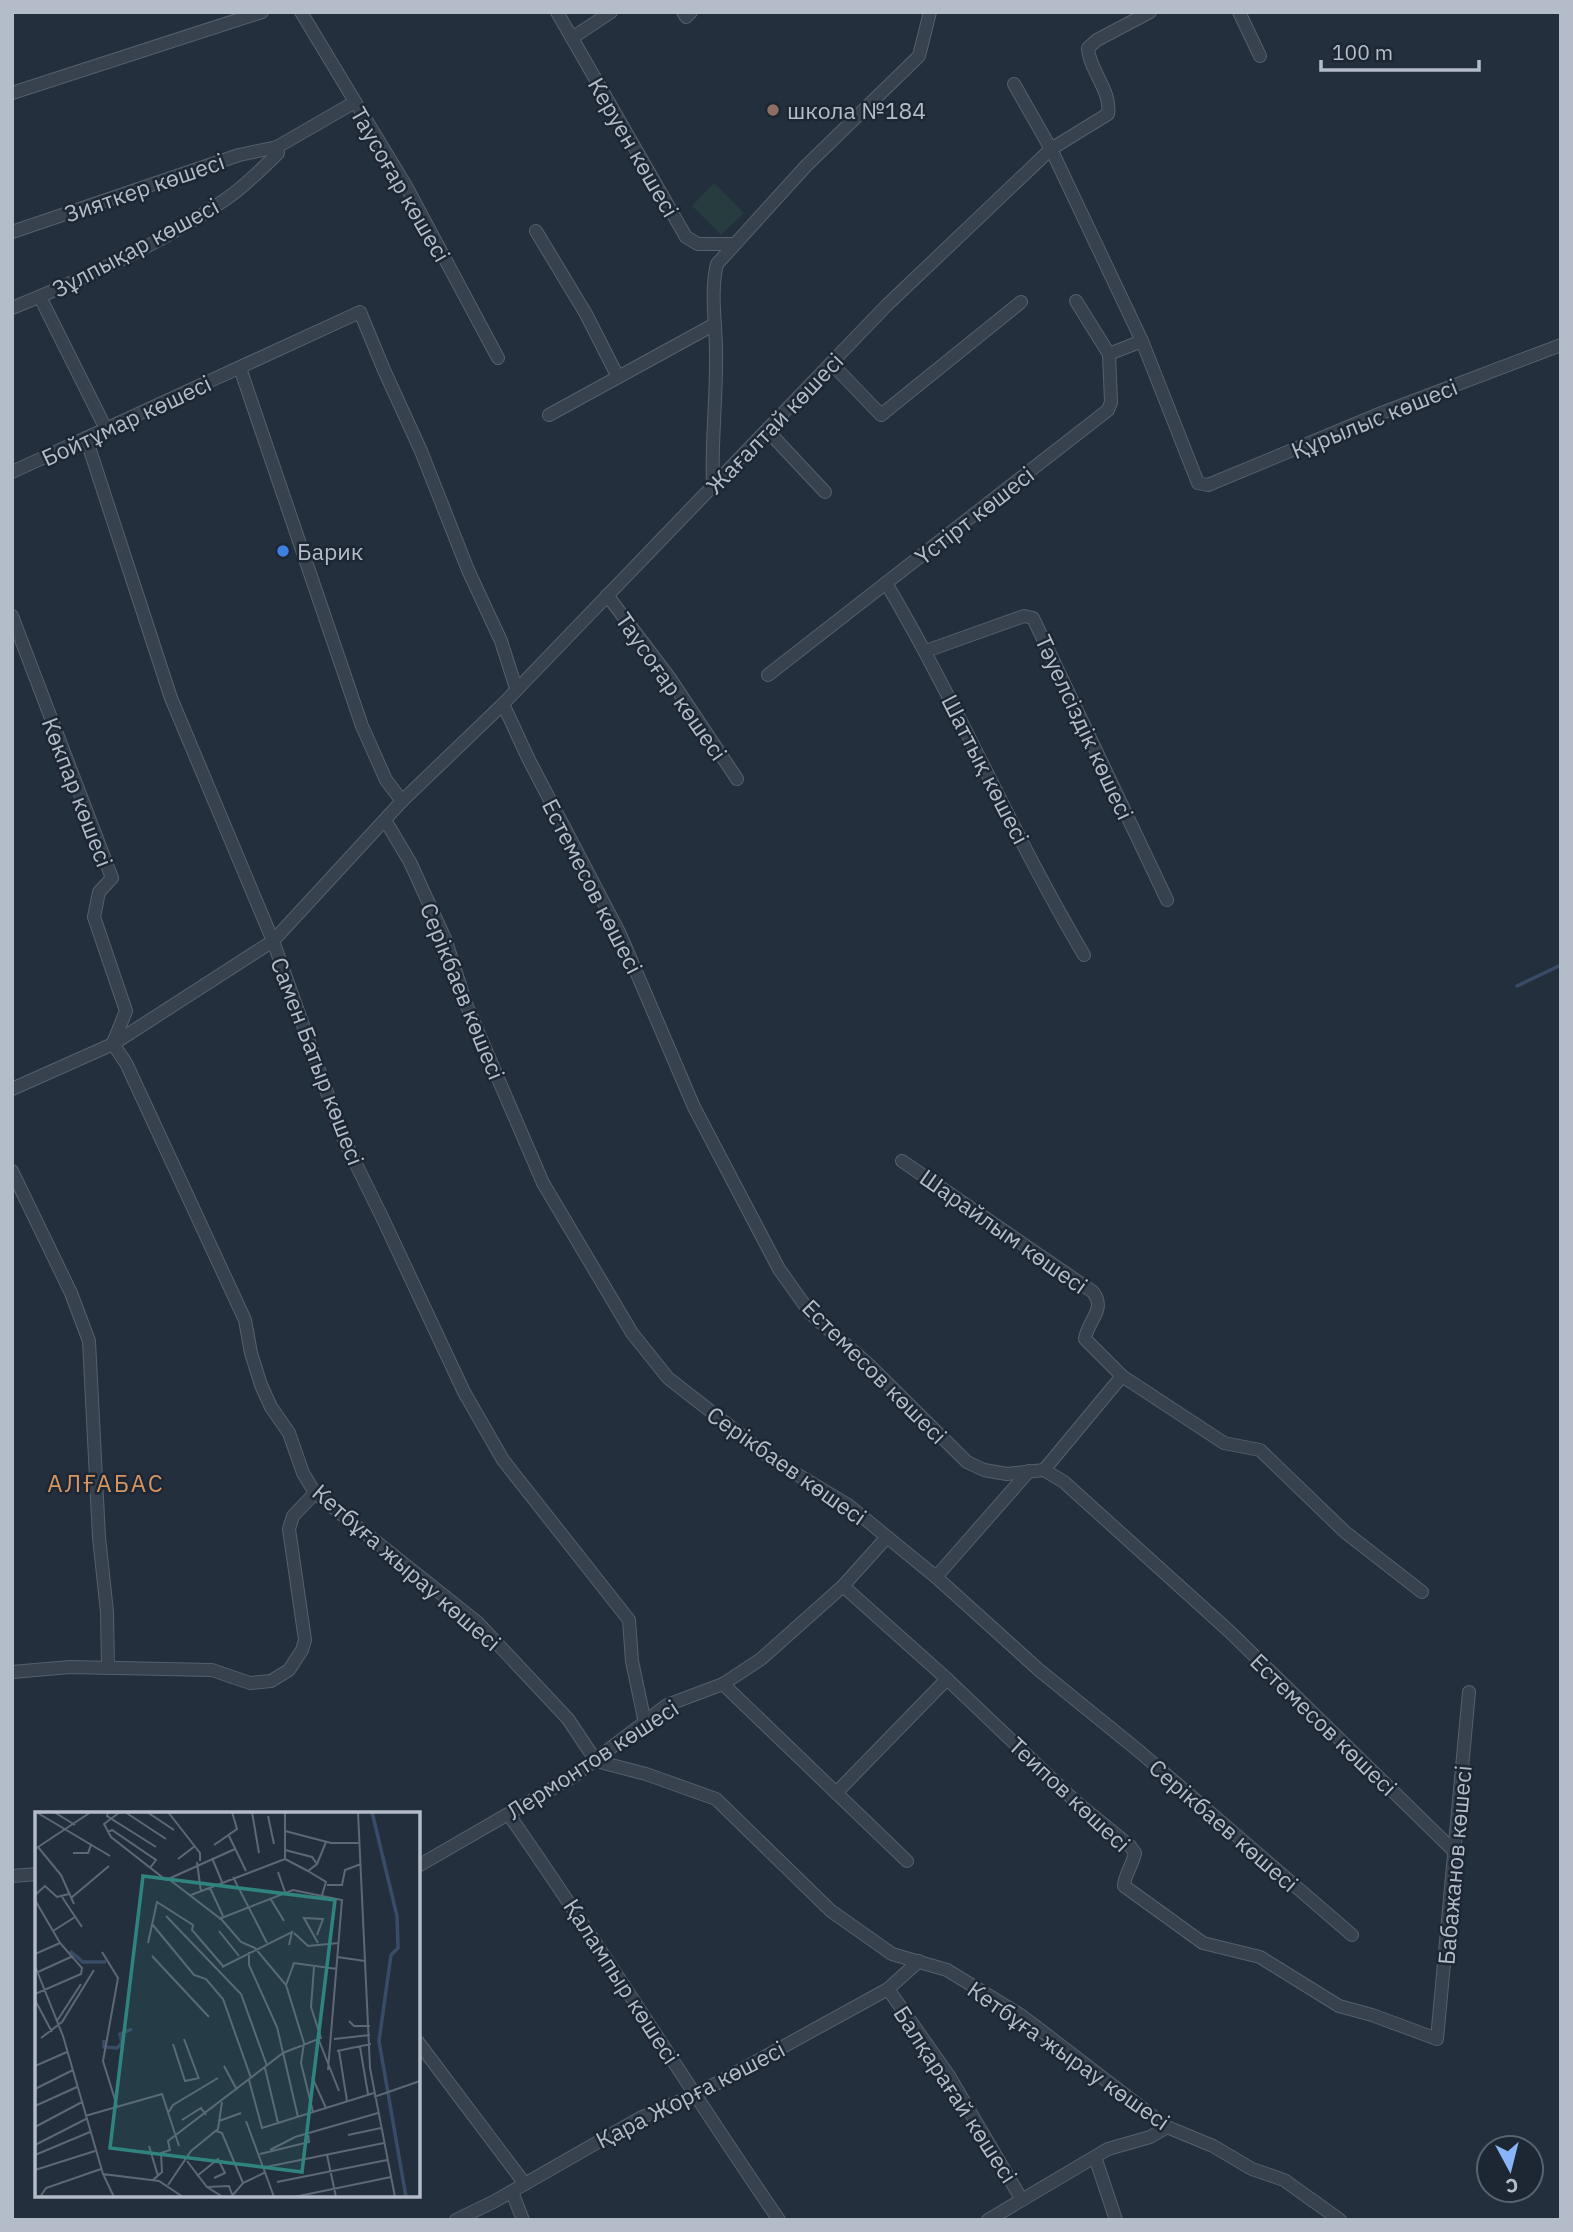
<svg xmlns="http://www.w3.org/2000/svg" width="1573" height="2232" viewBox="0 0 1573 2232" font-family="'IBM Plex Sans',sans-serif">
<rect width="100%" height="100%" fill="#242f3e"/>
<!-- green -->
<path fill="#263c3f" d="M 714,183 L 744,213 L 721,235 L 692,206 Z"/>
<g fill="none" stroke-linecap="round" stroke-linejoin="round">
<!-- stream -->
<path stroke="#394c67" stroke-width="3.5" d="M 1517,986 L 1561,965"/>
<defs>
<g id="minor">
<path d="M 301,12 L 406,186 L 498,358"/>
<path d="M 557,12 L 686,237 L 698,244 L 735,244"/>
<path d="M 683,12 L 686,17 L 691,12"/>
<path d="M 1239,12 L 1260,56"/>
<path d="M 572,38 L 611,12"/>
<path d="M 1014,84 L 1051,149 L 1142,341 L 1198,483 L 1208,485 L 1384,412 L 1561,345"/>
<path d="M 12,93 L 262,12"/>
<path d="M 536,231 L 586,314 L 618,377"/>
<path d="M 12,232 L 239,155 L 277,147 L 355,102"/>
<path d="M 40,297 L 106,429"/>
<path d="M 1076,301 L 1109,354"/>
<path d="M 12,308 C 85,278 161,244 226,199 C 245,186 262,169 278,153 L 277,147"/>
<path d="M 831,363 L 881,415 L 1021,302"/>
<path d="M 240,368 L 362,726 L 386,780 L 402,801"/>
<path d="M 549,415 L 715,324"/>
<path d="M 767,430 L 825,492"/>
<path d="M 86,438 L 171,698 L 273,941 L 344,1140 L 382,1217 L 464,1392 L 503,1460 L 629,1620 L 632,1661 L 645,1723"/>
<path d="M 12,472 L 360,312 L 384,370 L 421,451 L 468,570 L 501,641 L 516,688"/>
<path d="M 713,486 C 711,441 717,396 716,351 C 716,322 710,293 717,264 L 806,166 L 919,56 L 930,12"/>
<path d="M 886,583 C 958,704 1012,834 1084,955"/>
<path d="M 607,595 L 669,677 L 737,779"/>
<path d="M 12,616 L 112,878 L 99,892 L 94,917 L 126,1011 L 113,1043"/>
<path d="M 926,651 L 1024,616 L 1033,618 L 1167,900"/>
<path d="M 768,675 L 1108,410 L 1111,402 L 1109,354 L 1142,341"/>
<path d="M 503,704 L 529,760 L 620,934 L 694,1107 L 779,1269 L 811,1314 L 868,1364 L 967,1462 L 984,1470 L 1007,1474 L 1044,1470 L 1064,1482 L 1229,1631 L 1454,1851"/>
<path d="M 385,820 L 410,862 L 446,941 L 466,1004 L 543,1183 L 632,1333 L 668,1378 L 773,1460 L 848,1505 L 936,1577 L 1039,1670 L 1140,1752 L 1352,1935"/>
<path d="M 113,1044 L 126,1063 L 245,1320 L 251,1353 L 261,1385 L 271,1407 L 289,1433 L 303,1473 L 315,1493 L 478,1623 L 568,1719 L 596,1761 L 646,1774 L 716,1799 L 831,1911 L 892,1954 L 947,1970 L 1022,2016 L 1167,2127 L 1213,2146 L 1252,2169 L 1284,2180 L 1340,2220"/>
<path d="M 12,1089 L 113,1044 L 273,941 L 402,801 L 503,704 L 887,305 L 1051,149 L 1108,114 C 1112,91 1089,70 1088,48 L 1097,40 L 1150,12"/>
<path d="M 902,1161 L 1093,1292 C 1107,1310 1087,1321 1085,1339 L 1122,1376 L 1224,1443 L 1260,1450 L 1345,1532 L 1422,1592"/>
<path d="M 12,1171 L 71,1293 L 89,1341 L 99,1537 L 107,1612 L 108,1668"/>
<path d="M 1044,1470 L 1122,1376"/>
<path d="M 936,1577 L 1029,1471"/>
<path d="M 843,1586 L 947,1679 L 1076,1802 L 1130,1846 L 1135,1853 C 1133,1864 1124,1876 1124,1886 L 1203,1943 L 1260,1957 L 1339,2006 L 1372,2015 L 1437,2039 L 1469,1692"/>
<path d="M 12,1672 L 70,1667 L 212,1670 L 250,1683 L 271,1681 L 289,1670 L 302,1650 L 305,1640 L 289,1529 L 293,1516 L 315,1493"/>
<path d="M 723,1684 L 907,1861"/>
<path d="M 836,1793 L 947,1679"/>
<path d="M 509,1815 C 602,1948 687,2086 779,2220"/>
<path d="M 418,1866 L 574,1776 L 667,1705 L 723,1684 L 761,1659 L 843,1586 L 887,1537"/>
<path d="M 12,1876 L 37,1874"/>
<path d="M 888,1989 L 949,2076 L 1022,2200"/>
<path d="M 418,2042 L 525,2184"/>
<path d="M 1095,2157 L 1116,2220"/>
<path d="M 512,2192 L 523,2220"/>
<path d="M 456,2220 L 495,2201 L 640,2118 L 697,2094 L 888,1989 L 919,1961"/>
<path d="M 988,2220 L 1108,2149 L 1150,2137 L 1167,2127"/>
</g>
</defs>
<!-- minor casing -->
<use href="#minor" stroke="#565f6c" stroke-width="14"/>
<!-- minor -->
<use href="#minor" stroke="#38414e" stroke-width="12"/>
</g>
<!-- markers -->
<circle fill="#8d6e63" stroke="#1d2633" stroke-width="2.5" cx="773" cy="110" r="7"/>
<circle fill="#3f7fe0" stroke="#1d2633" stroke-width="2.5" cx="283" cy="551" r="7"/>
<g text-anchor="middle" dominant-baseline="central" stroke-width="5" stroke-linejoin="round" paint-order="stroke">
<!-- poi labels -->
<g font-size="23" fill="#b4bcc9" stroke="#1d2633" text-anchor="start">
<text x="787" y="110">школа №184</text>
<text x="297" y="551">Барик</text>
</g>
<!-- street labels -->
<g font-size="23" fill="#b4bcc9" stroke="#1d2633">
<text transform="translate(634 147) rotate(60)">Керуен көшесі</text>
<text transform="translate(401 184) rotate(60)">Тауcоғар көшесі</text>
<text transform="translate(144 187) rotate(-19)">Зияткер көшесі</text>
<text transform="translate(135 247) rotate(-28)">Зұлпықар көшесі</text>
<text transform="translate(1374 418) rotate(-22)">Құрылыс көшесі</text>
<text transform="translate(126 420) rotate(-25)">Бойтұмар көшесі</text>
<text transform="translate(774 423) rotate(-46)">Жағалтай көшесі</text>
<text transform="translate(974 515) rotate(-38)">Үстірт көшесі</text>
<text transform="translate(672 686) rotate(55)">Тауcоғар көшесі</text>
<text transform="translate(1085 727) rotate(65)">Тәуелсіздік көшесі</text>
<text transform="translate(986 769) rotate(63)">Шаттық көшесі</text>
<text transform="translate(78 792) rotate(69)">Көкпар көшесі</text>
<text transform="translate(593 886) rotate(63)">Естемесов көшесі</text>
<text transform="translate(463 991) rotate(68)">Серікбаев көшесі</text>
<text transform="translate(318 1061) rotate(69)">Самен Батыр көшесі</text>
<text transform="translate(1004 1231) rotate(35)">Шарайлым көшесі</text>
<text transform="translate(875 1371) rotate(45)">Естемесов көшесі</text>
<text transform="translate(787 1465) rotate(35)">Серікбаев көшесі</text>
<text transform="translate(407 1567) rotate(41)">Кетбұға жырау көшесі</text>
<text transform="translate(1324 1724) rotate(44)">Естемесов көшесі</text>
<text transform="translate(592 1759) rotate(-33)">Лермонтов көшесі</text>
<text transform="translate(1070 1794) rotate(43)">Теипов көшесі</text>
<text transform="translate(1224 1825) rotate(41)">Серікбаев көшесі</text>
<text transform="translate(1454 1865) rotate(-85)">Бабажанов көшесі</text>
<text transform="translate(622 1981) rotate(57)">Қалампыр көшесі</text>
<text transform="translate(1069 2055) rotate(35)">Кетбұға жырау көшесі</text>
<text transform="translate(690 2094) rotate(-27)">Қара Жорға көшесі</text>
<text transform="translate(956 2094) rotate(57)">Балқарағай көшесі</text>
</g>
<!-- neighbourhood labels -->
<g font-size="24" letter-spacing="2" fill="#d59563" stroke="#1d2633">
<text x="106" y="1483">АЛҒАБАС</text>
</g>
</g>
<!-- overview -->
<g transform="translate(35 1812)">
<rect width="385" height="385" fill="#242f3e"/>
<path fill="none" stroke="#394c67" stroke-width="3.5" d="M 337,0 L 362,104 L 363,136 L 356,143 L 344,229 L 371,385M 35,139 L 48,150 L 71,150M 69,228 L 69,235 L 82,236 L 87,231 L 85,222 L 97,217"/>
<path fill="none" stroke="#5e6776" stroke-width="2" d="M 1,0 L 75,44M 19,0 L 40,13M 73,0 L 72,4 L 121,35M 85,0 L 69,12 L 76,25 L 131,68 L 200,37M 90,0 L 131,27M 112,0 L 139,18M 133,0 L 165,41 L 165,49M 217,0 L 224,41M 250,0 L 250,47M 323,0 L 335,256 L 360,385M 233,4 L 239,32M 250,19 L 296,31 L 325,31M 73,20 L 77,18 L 121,48 L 115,56M 194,24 L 211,59M 179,33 L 202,17 L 197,0M 3,35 L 26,63 L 39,92M 0,37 L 56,0M 250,38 L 277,45 L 282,52M 38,41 L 53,41 L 56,33M 177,46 L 187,70M 143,47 L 160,34M 250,47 L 273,59M 162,50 L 166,80M 273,59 L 291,70 L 287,83M 273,59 L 282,52 L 291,30M 243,60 L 250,80M 198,65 L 232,131M 135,68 L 187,108 L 206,130 L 220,136 L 251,173 L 269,231 L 266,251 L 278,300M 292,73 L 307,73 L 310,58 L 326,52M 175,76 L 188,104M 0,83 L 10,74 L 22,85 L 34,82M 156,83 L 250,47M 27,85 L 47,115M 36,86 L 74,54M 235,86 L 249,109M 0,88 L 25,131 L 47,156 L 46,162 L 0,182M 131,104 L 206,182 L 232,254M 184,107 L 258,78 L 307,88 L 293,258M 117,112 L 159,163 L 171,167 L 188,187 L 216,266M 18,119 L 40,105M 184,119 L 204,144M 259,121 L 273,134 L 304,131M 282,123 L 288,107 L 269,106 L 283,131M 113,131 L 122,90 L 158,113 L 157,118 L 188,154M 67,140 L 83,166 L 68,249 L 82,294M 214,140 L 214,153 L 242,215 L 263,305M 0,142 L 25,131M 117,144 L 174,205M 302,145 L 330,149M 0,154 L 28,224 L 68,362 L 124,369 L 148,385M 187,155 L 257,120 L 254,133M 3,160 L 38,144M 251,173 L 259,151 L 302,157M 0,188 L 17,220M 22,209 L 46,172M 314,209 L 319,214 L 335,214M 6,226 L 27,210 L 59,158M 283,226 L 304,279M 149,227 L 164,267M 299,227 L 335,223M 138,232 L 150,269 L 164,266M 325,235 L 333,282M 302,239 L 336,232M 304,239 L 312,289M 0,254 L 32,240M 189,254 L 202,278M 230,256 L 243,311M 277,265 L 291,296M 214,268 L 227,316 L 339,281M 0,277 L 38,258M 339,285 L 385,269M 0,294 L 42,275M 133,301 L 138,293 L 183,266M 50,304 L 127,282 L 144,334M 147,308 L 166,296 L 171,303M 184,309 L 206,301M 211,309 L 239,385M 0,315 L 47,290M 181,319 L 187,321 L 208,371M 313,323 L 346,316M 0,333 L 51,307M 114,334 L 123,364M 235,338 L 260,325 L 343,301M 225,342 L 274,330 L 273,321M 0,343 L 55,320M 292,343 L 301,385M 152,349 L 172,375 L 188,385M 231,355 L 349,331M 0,358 L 60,339M 68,362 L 79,385M 162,364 L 183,347 L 190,361 L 179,366M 118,368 L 127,360 L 126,341 L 135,338 L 133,329 L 248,241 L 286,226 L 276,195 L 279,155M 242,370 L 352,348M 133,373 L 156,339 L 183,317 L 187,290M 172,375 L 194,374 L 198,385M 197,384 L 208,371 L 231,360M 5,385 L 11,376 L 66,357M 259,385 L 356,365"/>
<path fill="#308480" fill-opacity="0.15" stroke="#308480" stroke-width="3.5" d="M 108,64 L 300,88 L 267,360 L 75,336 Z"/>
<rect width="385" height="385" fill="none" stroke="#b4bcc9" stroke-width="3.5"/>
</g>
<!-- border -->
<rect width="1573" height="2232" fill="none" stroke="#b4bcc9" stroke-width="28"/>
<!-- north arrow -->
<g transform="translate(1510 2169) rotate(173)"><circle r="33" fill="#1d2633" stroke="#59626f" stroke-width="2"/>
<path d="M0-5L12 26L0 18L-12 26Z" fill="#8ab4f8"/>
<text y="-10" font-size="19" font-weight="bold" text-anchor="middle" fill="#b4bcc9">С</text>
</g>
<!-- scale -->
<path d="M1321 60v10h158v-10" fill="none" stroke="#b4bcc9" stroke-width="3.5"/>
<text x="1332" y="60" font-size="21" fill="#b4bcc9" stroke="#1d2633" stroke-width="5" paint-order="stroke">100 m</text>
</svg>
